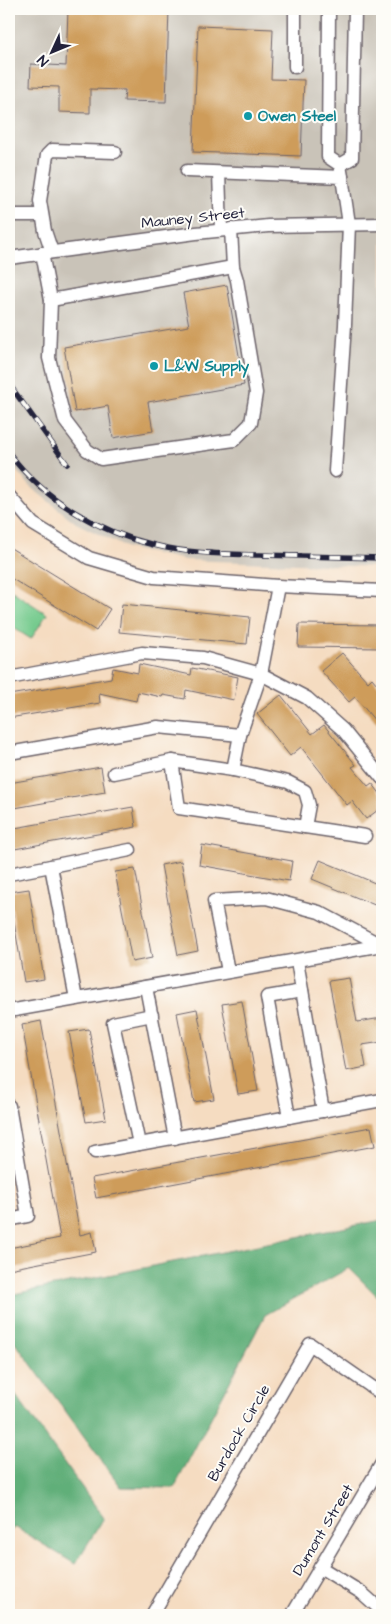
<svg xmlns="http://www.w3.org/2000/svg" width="391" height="1624" viewBox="0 0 391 1624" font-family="'Architects Daughter',sans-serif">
<rect width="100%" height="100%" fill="#fdfcf7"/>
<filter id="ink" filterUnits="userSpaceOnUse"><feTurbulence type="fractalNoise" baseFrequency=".02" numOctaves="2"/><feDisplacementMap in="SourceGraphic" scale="10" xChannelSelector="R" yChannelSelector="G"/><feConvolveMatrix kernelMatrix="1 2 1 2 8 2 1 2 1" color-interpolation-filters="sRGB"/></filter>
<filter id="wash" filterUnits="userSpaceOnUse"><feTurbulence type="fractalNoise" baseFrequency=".0096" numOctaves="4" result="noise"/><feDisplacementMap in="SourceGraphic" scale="20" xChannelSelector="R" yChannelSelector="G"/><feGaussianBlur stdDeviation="1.12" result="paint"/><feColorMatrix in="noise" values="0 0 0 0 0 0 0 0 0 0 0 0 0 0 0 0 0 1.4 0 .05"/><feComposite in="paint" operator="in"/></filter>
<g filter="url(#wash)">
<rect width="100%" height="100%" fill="#f5dcc1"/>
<!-- industrial -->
<path fill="#c9c3b8" d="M 9,9 L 382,9 L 382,567 L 185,560 L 127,548 L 76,523 L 33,489 L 9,463 Z"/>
<!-- green -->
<path fill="#76cb8e" stroke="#4c7664" d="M 9,589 L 47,614 L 31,639 L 9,625 Z"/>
<!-- forest -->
<g fill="#60af79" stroke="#41685a">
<path d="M 382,1220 L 382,1301 L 349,1268 L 265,1315 L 174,1488 L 121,1487 L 9,1334 L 9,1295 Z"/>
<path d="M 9,1386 L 104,1518 L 75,1564 L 15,1527 L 9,1533 Z"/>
</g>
<g id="blocks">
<!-- building -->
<g fill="#ce9c5a">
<path d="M 68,9 L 169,9 L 166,102 L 124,101 L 125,90 L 90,89 L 90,113 L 59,112 L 59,87 L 30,86 L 31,64 L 66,66 Z"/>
<path d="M 198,26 L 273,29 L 271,79 L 304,80 L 301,156 L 193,152 Z"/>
<path d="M 227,285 L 244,385 L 148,402 L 153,431 L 113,438 L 108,406 L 75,412 L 64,347 L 189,326 L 183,293 Z"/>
<path d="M 9,547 L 110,609 L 96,631 L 9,577 Z"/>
<path d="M 122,604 L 250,617 L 247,644 L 119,632 Z"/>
<path d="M 299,624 L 382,625 L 382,648 L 298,647 Z"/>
<path d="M 342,653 L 368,682 L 372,678 L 382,690 L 382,729 L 355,697 L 349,702 L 321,671 Z"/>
<path d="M 139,664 L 191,675 L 192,668 L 238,677 L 234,700 L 186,690 L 185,699 L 163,695 L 162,697 L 138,692 L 136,701 L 99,693 L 100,703 L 9,718 L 9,695 L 111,678 L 113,668 L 138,673 Z"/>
<path d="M 281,695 L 312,734 L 324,725 L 356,765 L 352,767 L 368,786 L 372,783 L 382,796 L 382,807 L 366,819 L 352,801 L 347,805 L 301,747 L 290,756 L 257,714 Z"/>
<path d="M 101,767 L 105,792 L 9,809 L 9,783 Z"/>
<path d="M 133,807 L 136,827 L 9,850 L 9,829 Z"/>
<path d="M 202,845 L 292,861 L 289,881 L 199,865 Z"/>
<path d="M 320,860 L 382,886 L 382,908 L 312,879 Z"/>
<path d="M 181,861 L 198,951 L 178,955 L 161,865 Z"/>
<path d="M 135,869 L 152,958 L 132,962 L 115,872 Z"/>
<path d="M 29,889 L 44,979 L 24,982 L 9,892 Z"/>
<path d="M 349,978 L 357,1022 L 382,1018 L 382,1042 L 362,1045 L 366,1067 L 346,1071 L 329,981 Z"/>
<path d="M 242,1001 L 258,1091 L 238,1094 L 222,1004 Z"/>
<path d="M 197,1009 L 214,1099 L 194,1102 L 177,1013 Z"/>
<path d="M 41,1021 L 80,1235 L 92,1232 L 96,1252 L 9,1269 L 9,1248 L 60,1238 L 22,1025 Z"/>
<path d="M 89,1029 L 106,1119 L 86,1122 L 69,1032 Z"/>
<path d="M 371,1127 L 375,1146 L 96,1198 L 92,1178 Z"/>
</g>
</g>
</g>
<g filter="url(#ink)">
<use href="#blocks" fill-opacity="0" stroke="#6c636a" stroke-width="1"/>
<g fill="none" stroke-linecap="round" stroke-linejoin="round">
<defs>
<g id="minor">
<path d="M 329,9 L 328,157 L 340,165 L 342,177"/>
<path d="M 295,67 L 295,9"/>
<path d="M 340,165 L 352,158 L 355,9"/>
<path d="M 187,171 L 342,177 L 349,224 L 345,325 L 335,471"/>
<path d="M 219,173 L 221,230"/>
<path d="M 9,215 L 42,215"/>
<path d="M 52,252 L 45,231 L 40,201 L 47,155 L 52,150 L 115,152"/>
<path d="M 42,253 L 51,300 L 49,358 L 65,421 L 87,450 L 101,459 L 234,440 L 251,423 L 256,393 L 237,280 L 233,267 L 231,229"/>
<path d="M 9,258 L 196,233 L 268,226 L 382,224"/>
<path d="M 51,300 L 233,267"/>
<path d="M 9,496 L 33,524 L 89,558 L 154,577 L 278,586 L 261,674 L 240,735 L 158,727 L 9,753"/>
<path d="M 278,586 L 382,591"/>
<path d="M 9,678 L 142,653 L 203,658 L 261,674 L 307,698 L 343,730 L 382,778"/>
<path d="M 172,761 L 179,808 L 365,836"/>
<path d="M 233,770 L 288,782 L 305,791 L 309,805 L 305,827"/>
<path d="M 114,773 L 172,761 L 233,770 L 240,735"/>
<path d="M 51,866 L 130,850"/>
<path d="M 9,874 L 51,866 L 76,999"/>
<path d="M 297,961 L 323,1111"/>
<path d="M 228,971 L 214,901 L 266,898 L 319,912 L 381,945"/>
<path d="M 146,987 L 175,1138"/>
<path d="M 9,1011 L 382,945"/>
<path d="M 9,1106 L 28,1216 L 9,1220"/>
<path d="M 289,1117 L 267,997 L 302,991"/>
<path d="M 139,1144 L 113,1023 L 152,1015"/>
<path d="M 95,1152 L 382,1100"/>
<path d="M 320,1567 L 362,1593 L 382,1611"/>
<path d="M 152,1615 L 310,1344 L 382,1394"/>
<path d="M 292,1615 L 382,1463"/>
</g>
</defs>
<!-- minor casing -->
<use href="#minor" stroke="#6c636a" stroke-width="15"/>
<!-- minor -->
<use href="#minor" stroke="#fff" stroke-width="12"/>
<defs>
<g id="rail">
<path d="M 9,384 L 67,464"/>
<path d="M 9,453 C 43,499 99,532 154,545 C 189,554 225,554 260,555 C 301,556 342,557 382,558"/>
</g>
</defs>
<!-- rail casing -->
<use href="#rail" stroke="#22223b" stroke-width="5.5"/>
<!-- rail -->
<use href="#rail" stroke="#fdfcf7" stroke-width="4" stroke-dasharray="11" stroke-linecap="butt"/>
</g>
</g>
<!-- markers -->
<g fill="#0f9aa8" stroke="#fdfcf7" stroke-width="2">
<circle cx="248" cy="116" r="5"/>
<circle cx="154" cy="366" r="5"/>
</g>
<g text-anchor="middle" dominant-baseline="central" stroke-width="4" stroke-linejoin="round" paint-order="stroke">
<!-- culture labels -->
<g font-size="15" font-weight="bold" fill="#0d838f" stroke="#fdfcf7" text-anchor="start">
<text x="258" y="116">Owen Steel</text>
<text x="164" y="366">L&amp;W Supply</text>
</g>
<!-- street labels -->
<g font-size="15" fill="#22223b" stroke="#fdfcf7">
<text transform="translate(193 218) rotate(-6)">Mauney Street</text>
<text transform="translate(239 1433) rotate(-60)">Burdock Circle</text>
<text transform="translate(323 1530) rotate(-59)">Dumont Street</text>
</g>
</g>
<!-- margin -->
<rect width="391" height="1624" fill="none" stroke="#fdfcf7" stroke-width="30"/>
<!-- north arrow -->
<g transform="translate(52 52) rotate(226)" stroke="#fdfcf7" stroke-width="4" paint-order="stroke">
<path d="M0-4L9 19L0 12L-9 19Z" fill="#22223b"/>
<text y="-8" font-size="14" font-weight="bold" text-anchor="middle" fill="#22223b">N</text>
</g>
</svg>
